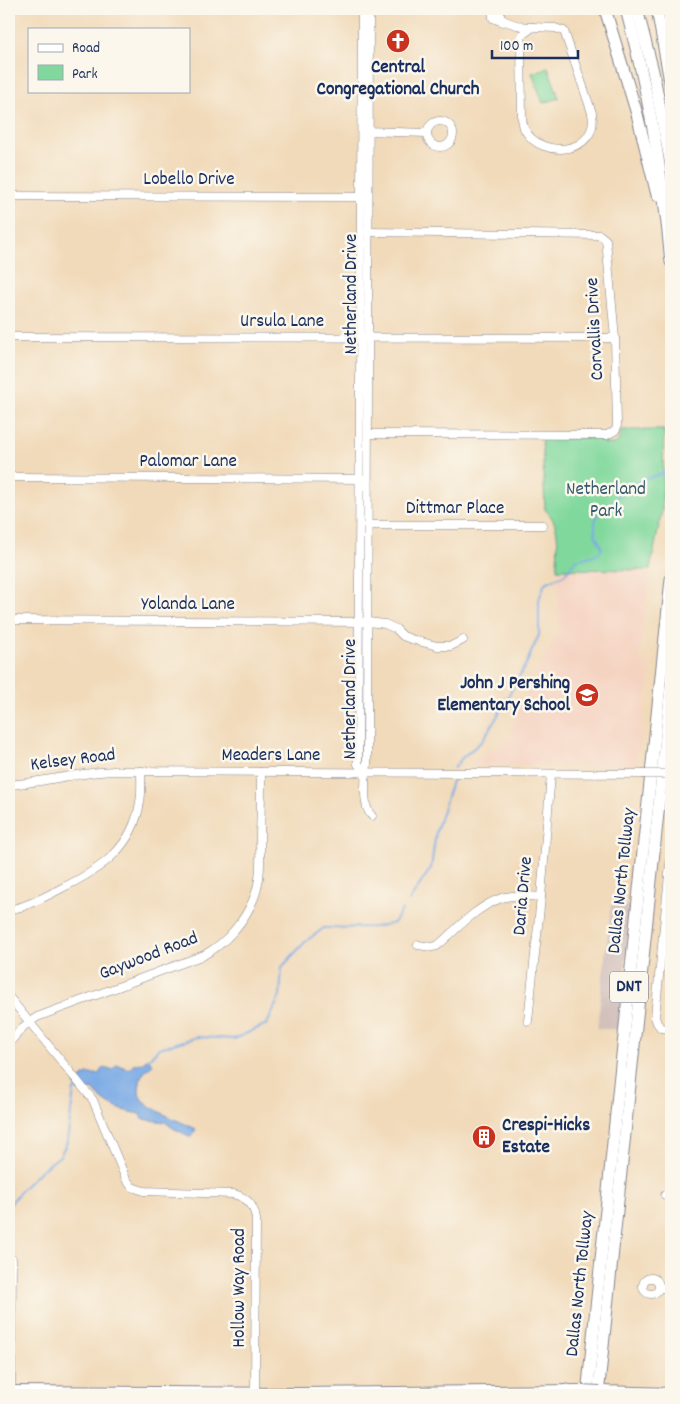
<svg xmlns="http://www.w3.org/2000/svg" width="680" height="1404" font-family="Dekko,sans-serif">
  <style>
    .built { fill: #f5d3c1 }
    .industrial { fill: #d1c0bc }
    .green { fill: #80d89c; stroke: #4e847d }
    .water { fill: #7aaae5; stroke: #4a6ca2 }
    .lines { fill: none; stroke-linecap: round; stroke-linejoin: round }
    .stream { stroke: #7aaae5; stroke-width: 2 }
    .minor-casing { stroke: #86848c; stroke-width: 9 }
    .major-casing { stroke: #86848c; stroke-width: 12 }
    .highway-casing { stroke: #86848c; stroke-width: 13 }
    .minor { stroke: #fff; stroke-width: 8 }
    .major { stroke: #fff; stroke-width: 10 }
    .highway { stroke: #fff; stroke-width: 11 }
    .minor-bridge-casing { stroke: #86848c; stroke-width: 9; stroke-linecap: butt }
    .major-bridge-casing { stroke: #86848c; stroke-width: 12; stroke-linecap: butt }
    .minor-bridge { stroke: #fff; stroke-width: 8 }
    .major-bridge { stroke: #fff; stroke-width: 10 }
    .labels { text-anchor: middle; dominant-baseline: central; stroke-width: 5; stroke-linejoin: round; paint-order: stroke }
    .shield { fill: #fbf7ec; stroke: #5e6b89; stroke-width: 1 }
    .shield-label { font-size: 18px; font-weight: bold; fill: #1b2f5e }
    .poi-label { font-size: 19px; font-weight: bold; fill: #1b2f5e; stroke: #fbf7ec }
    .street-label { font-size: 19px; fill: #1b2f5e; stroke: #fbf7ec }
    .park-label { font-size: 19px; fill: #34596e; stroke: #fbf7ec }
  </style>
  <rect width="100%" height="100%" fill="#fbf7ec"/>
  <filter id="ink" filterUnits="userSpaceOnUse"><feTurbulence type="fractalNoise" baseFrequency=".02" numOctaves="2"/><feDisplacementMap in="SourceGraphic" scale="10" xChannelSelector="R" yChannelSelector="G"/><feConvolveMatrix kernelMatrix="1 2 1 2 8 2 1 2 1" color-interpolation-filters="sRGB"/></filter>
  <filter id="wash" filterUnits="userSpaceOnUse"><feTurbulence type="fractalNoise" baseFrequency=".0096" numOctaves="4" result="noise"/><feDisplacementMap in="SourceGraphic" scale="20" xChannelSelector="R" yChannelSelector="G"/><feGaussianBlur stdDeviation="1.12" result="paint"/><feColorMatrix in="noise" values="0 0 0 0 0 0 0 0 0 0 0 0 0 0 0 0 0 1.4 0 .05"/><feComposite in="paint" operator="in"/></filter>
  <g filter="url(#wash)">
    <rect width="100%" height="100%" fill="#f1daba"/>
    <polygon class="built" points="557,569 650,570 639,662 651,664 636,765 466,766 511,739 512,726 559,627"/>
    <polygon class="industrial" points="611,905 631,906 619,1029 597,1029"/>
    <g class="green">
      <polygon points="548,67 559,98 543,103 532,73"/>
      <path d="M621 430H664L662 511 650 570 557 569C557 549 562 524 545 510L542 438H597L605 444H615L620 438Z"/>
    </g>
    <path class="water" d="M148 1058 153 1065C146 1070 141 1074 140 1083 139 1088 138 1094 141 1098 146 1108 184 1123 196 1129L191 1137 173 1128 165 1122 142 1119 140 1114C120 1110 107 1107 93 1089L80 1092 74 1084 87 1074H99L102 1068 112 1070 117 1065 130 1069 133 1064 143 1063Z"/>
    <g class="lines">
      <g class="stream">
        <polyline points="454,768 462,758 482,741 497,717 526,664 539,635 539,599 545,583 564,575 576,560 598,554 602,548 595,534 595,522 598,514 636,482 670,471"/>
        <polyline points="409,901 431,868 436,832 453,778"/>
        <polyline points="148,1060 159,1048 198,1037 234,1039 267,1024 280,996 282,967 306,941 324,928 375,927 394,923 402,910"/>
        <polyline points="9,1206 20,1191 40,1171 60,1156 67,1142 74,1090 79,1089"/>
      </g>
    </g>
  </g>
  <g filter="url(#ink)">
    <g class="lines">
      <g class="minor-casing">
        <g id="minor">
          <polyline points="362,9 358,764 366,773"/>
          <path d="M369 9 367 764C365 777 362 808 372 816"/>
          <polyline points="492,9 493,18 503,22"/>
          <path d="M500 9V18C510 24 520 27 532 27"/>
          <path d="M533 27 555 28 564 31 592 113C600 153 542 161 525 130 523 127 523 122 522 119L521 41 522 35Z"/>
          <circle cx="440" cy="134" r="13"/>
          <polyline points="365,131 427,133"/>
          <polyline points="9,196 364,197"/>
          <polyline points="9,337 615,338"/>
          <polyline points="368,434 607,435 616,430 617,425 615,338 606,240 600,235 368,232"/>
          <polyline points="9,477 364,479"/>
          <polyline points="367,525 543,525"/>
          <polyline points="9,620 368,622 385,624 396,629 403,636 411,639 437,646 451,646 463,640"/>
          <path d="M9 785C44 782 79 772 115 771L642 774"/>
          <polyline points="671,855 655,1017 657,1023 661,1028 671,1029"/>
          <path d="M9 910C28 906 45 897 62 888 101 869 133 848 140 802 142 792 141 781 141 771"/>
          <path d="M418 945 432 947 437 946C456 930 475 908 499 899 512 894 528 896 541 897"/>
          <path d="M9 997 93 1100 126 1179 132 1187 144 1191 233 1194C247 1197 254 1205 256 1219L255 1395"/>
          <polyline points="528,1021 541,897 551,774"/>
          <path d="M9 1043 23 1027 37 1017 204 955C226 943 245 921 254 898 262 878 260 855 260 834 261 813 261 793 261 772"/>
          <polyline points="665,1195 671,1198"/>
          <circle cx="651" cy="1286" r="8"/>
          <polyline points="660,1288 671,1289"/>
          <polyline points="11,1395 12,1259"/>
        </g>
      </g>
      <g class="major-casing">
        <g id="major">
          <polyline points="9,1391 300,1393 580,1390"/>
          <polyline points="600,1391 671,1393"/>
        </g>
      </g>
      <g class="highway-casing">
        <g id="highway">
          <polyline points="605,9 637,114 657,195"/>
          <path d="M626 9C649 94 663 174 671 262"/>
          <polyline points="637,9 653,71 671,165"/>
          <polyline points="657,9 671,87"/>
          <polyline points="617,1392 617,1395"/>
          <polyline points="566,1395 567,1390"/>
          <polyline points="587,1395 671,579"/>
          <polyline points="598,1395 671,687"/>
        </g>
      </g>
      <use href="#minor" class="minor"/>
      <use href="#major" class="major"/>
      <use href="#highway" class="highway"/>
      <g class="minor-bridge-casing">
        <polyline id="minor-bridge" points="642,774 670,774"/>
      </g>
      <g class="major-bridge-casing">
        <polyline id="major-bridge" points="580,1390 600,1391"/>
      </g>
      <use href="#minor-bridge" class="minor-bridge"/>
      <use href="#major-bridge" class="major-bridge"/>
    </g>
  </g>
  <defs>
    <g id="church-disc" transform="scale(1.25)"><circle r="9.5" fill="#c8321e" stroke="#fbf7ec"/><path d="M-1.2-6h2.4v3.5h3.3v2.4h-3.3V6h-2.4V-.1h-3.3v-2.4h3.3Z" fill="#fff"/></g>
    <g id="school-disc" transform="scale(1.25)"><circle r="9.5" fill="#c8321e" stroke="#fbf7ec"/><path d="M0-5L7-2L0 1L-7-2ZM-4 1L0 2.5L4 1V4Q0 6-4 4Z" fill="#fff"/></g>
    <g id="building-disc" transform="scale(1.25)"><circle r="9.5" fill="#c8321e" stroke="#fbf7ec"/><path d="M-4-6H4V6H1V3H-1V6H-4ZM-2.5-4.3h1.7v1.8h-1.7ZM.8-4.3h1.7v1.8H.8ZM-2.5-1h1.7V.8h-1.7ZM.8-1h1.7V.8H.8Z" fill="#fff"/></g>
  </defs>
  <g fill-rule="evenodd">
    <use href="#church-disc" x="398" y="41"/>
    <use href="#school-disc" x="587" y="695"/>
    <use href="#building-disc" x="484" y="1137"/>
  </g>
  <g class="labels">
    <rect class="shield" x="610" y="971.5" width="38" height="31" rx="4"/>
    <g class="shield-label">
      <text x="629" y="987">DNT</text>
    </g>
    <g class="poi-label">
      <text x="398" y="68">Central<tspan x="398" dy="22">Congregational Church</tspan></text>
      <text x="570" y="684" text-anchor="end">John J Pershing<tspan x="570" dy="22">Elementary School</tspan></text>
      <text x="502" y="1126" text-anchor="start">Crespi-Hicks<tspan x="502" dy="22">Estate</tspan></text>
    </g>
    <g class="street-label">
      <text x="189" y="180">Lobello Drive</text>
      <text transform="translate(352 294) rotate(-90)">Netherland Drive</text>
      <text x="282" y="322">Ursula Lane</text>
      <text transform="translate(596 329) rotate(-93)">Corvallis Drive</text>
      <text x="188" y="462">Palomar Lane</text>
      <text x="455" y="509">Dittmar Place</text>
      <text x="188" y="605">Yolanda Lane</text>
      <text transform="translate(351 699) rotate(-90)">Netherland Drive</text>
      <text x="271" y="756">Meaders Lane</text>
      <text transform="translate(73 761) rotate(-7)">Kelsey Road</text>
      <text transform="translate(623 881) rotate(-84)">Dallas North Tollway</text>
      <text transform="translate(524 896) rotate(-85)">Daria Drive</text>
      <text transform="translate(149 957) rotate(-21)">Gaywood Road</text>
      <text transform="translate(581 1284) rotate(-84)">Dallas North Tollway</text>
      <text transform="translate(240 1288) rotate(-90)">Hollow Way Road</text>
    </g>
    <g class="park-label">
      <text x="606" y="490">Netherland<tspan x="606" dy="22">Park</tspan></text>
    </g>
  </g>
  <rect width="680" height="1404" fill="none" stroke="#fbf7ec" stroke-width="30"/>
  <rect x="28" y="28" width="162" height="65" fill="#fbf7ec" stroke="#a1a7b3"/>
  <rect x="38" y="44" width="25" height="8" fill="#ffffff" stroke="#a1a7b3"/>
  <text x="72" y="52" font-size="15" fill="#1b2f5e">Road</text>
  <rect x="38" y="65" width="25" height="15" fill="#80d89c" stroke="#a1a7b3"/>
  <text x="72" y="78" font-size="15" fill="#1b2f5e">Park</text>
  <path d="M492 50v8h86v-8" fill="none" stroke="#1b2f5e" stroke-width="2.5"/>
  <text x="500" y="50" font-size="15" fill="#1b2f5e" stroke="#fbf7ec" stroke-width="4" paint-order="stroke">100 m</text>
</svg>
